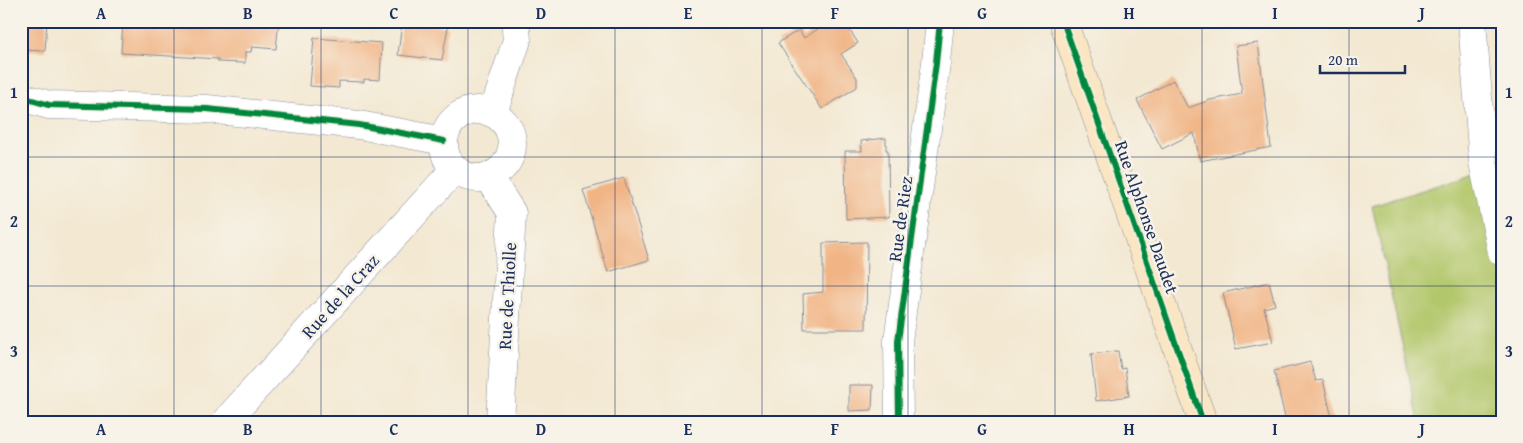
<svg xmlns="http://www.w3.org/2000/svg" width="1523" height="443" font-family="'Gentium Book Plus',serif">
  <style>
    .green { fill: #b2c76c; stroke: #667b65 }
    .building { fill: #f1b484 }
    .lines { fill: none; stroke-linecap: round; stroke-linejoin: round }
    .street-casing { stroke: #878c98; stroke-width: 29 }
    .secondary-casing { stroke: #878c98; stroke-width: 29 }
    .street { stroke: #fff; stroke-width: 28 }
    .secondary { stroke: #fbe6c4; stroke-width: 28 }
    .cycleway-casing { stroke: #f7f3e8; stroke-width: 9 }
    .cycleway { stroke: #00873e; stroke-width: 6 }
    .grid { fill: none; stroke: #1b2f5e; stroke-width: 1; stroke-opacity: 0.55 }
    .labels { text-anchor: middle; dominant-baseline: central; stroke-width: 5; stroke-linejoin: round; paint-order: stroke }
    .street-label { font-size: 18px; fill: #1b2f5e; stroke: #f7f3e8 }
    .neatline { fill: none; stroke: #1b2f5e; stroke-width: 2 }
    .grid-label { font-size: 16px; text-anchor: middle; font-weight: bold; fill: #1b2f5e }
  </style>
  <rect width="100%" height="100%" fill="#f7f3e8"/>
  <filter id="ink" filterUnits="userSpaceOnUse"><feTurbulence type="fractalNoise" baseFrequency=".02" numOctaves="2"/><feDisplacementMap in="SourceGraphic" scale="10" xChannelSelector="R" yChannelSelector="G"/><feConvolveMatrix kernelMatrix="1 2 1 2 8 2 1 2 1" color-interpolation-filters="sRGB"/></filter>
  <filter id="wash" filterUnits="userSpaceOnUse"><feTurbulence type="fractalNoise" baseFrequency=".0096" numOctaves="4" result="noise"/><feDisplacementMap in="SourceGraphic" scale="20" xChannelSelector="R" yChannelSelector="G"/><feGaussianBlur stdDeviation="1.12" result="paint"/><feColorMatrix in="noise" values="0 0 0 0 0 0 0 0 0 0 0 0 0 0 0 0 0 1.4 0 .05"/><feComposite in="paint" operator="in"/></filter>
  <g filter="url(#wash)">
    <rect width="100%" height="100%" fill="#f3e8d2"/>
    <polygon class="green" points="1502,165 1502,422 1419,422 1372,206"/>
    <g id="blocks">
      <g class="building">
        <polygon points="21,21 47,21 45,51 21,50"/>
        <polygon points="123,21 279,21 276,49 252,47 251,52 245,52 245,63 218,62 218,59 121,53"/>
        <polygon points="402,21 448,27 442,60 398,55"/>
        <polygon points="830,21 844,21 858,43 841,54 857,78 857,87 822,109 778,43 799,30 804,38"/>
        <polygon points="314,38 382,43 380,80 364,79 364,82 339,81 339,88 310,86"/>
        <polygon points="1258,43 1271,147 1200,161 1194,133 1162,149 1137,100 1173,80 1188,108 1210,100 1242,94 1236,46"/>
        <polygon points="886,138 886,150 888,150 889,217 846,219 845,151 862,151 861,141"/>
        <polygon points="624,178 649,260 608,272 583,190"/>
        <polygon points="867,242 866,329 804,329 803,294 823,292 823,243"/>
        <polygon points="1269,282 1275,305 1264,308 1273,342 1236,349 1223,293"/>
        <polygon points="1118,351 1121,369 1125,368 1129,396 1096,401 1091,354"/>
        <polygon points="1310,362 1316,381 1323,380 1333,422 1286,422 1274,371"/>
        <polygon points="849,385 873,385 872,410 849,411"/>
      </g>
    </g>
  </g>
  <g filter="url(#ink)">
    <use href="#blocks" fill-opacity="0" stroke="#878c98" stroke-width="1"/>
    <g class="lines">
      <g class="street-casing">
        <g id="street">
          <polyline points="1472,21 1483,162 1502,252"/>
          <polyline points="21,97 49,105 207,109 359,125 444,141"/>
          <circle cx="478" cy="144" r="34"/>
          <polyline points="493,113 517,40 515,21"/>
          <polyline points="488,176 512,213 500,422"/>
          <polyline points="225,422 455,169"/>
          <polyline points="899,422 898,341 936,63 940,21"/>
        </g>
      </g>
      <g class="secondary-casing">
        <polyline id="secondary" points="1063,21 1203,422"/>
      </g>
      <use href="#street" class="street"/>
      <use href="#secondary" class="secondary"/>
      <g class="cycleway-casing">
        <g id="cycleway">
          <polyline points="1063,21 1203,422"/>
          <polyline points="21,97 49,105 207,109 359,125 444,141"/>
          <polyline points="899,422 898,341 936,63 940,21"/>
        </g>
      </g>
      <use href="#cycleway" class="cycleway"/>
    </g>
  </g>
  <path class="grid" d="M174 21V422M321 21V422M468 21V422M615 21V422M762 21V422M908 21V422M1055 21V422M1202 21V422M1349 21V422M21 157H1502M21 286H1502"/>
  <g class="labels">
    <g class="street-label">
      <text transform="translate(1147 217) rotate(71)">Rue Alphonse Daudet</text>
      <text transform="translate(900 219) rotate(-82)">Rue de Riez</text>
      <text transform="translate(340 296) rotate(-48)">Rue de la Craz</text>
      <text transform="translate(507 296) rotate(-87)">Rue de Thiolle</text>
    </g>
  </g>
  <rect width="1523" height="443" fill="none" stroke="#f7f3e8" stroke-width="55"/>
  <path d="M1320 65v8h85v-8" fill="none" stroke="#1b2f5e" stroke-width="2.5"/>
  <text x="1328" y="65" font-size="15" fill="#1b2f5e" stroke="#f7f3e8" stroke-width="4" paint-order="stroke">20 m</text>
  <rect x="28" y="28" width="1468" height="388" class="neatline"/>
  <g class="grid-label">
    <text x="101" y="19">A</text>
    <text x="248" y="19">B</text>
    <text x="394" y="19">C</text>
    <text x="541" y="19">D</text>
    <text x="688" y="19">E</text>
    <text x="835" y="19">F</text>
    <text x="982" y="19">G</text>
    <text x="1129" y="19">H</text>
    <text x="1275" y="19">I</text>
    <text x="1422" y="19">J</text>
    <text x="14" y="98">1</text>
    <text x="1509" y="98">1</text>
    <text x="14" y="227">2</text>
    <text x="1509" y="227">2</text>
    <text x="14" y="357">3</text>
    <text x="1509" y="357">3</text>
    <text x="101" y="435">A</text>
    <text x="248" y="435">B</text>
    <text x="394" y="435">C</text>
    <text x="541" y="435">D</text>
    <text x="688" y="435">E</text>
    <text x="835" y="435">F</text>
    <text x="982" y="435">G</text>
    <text x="1129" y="435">H</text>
    <text x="1275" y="435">I</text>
    <text x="1422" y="435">J</text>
  </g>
</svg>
